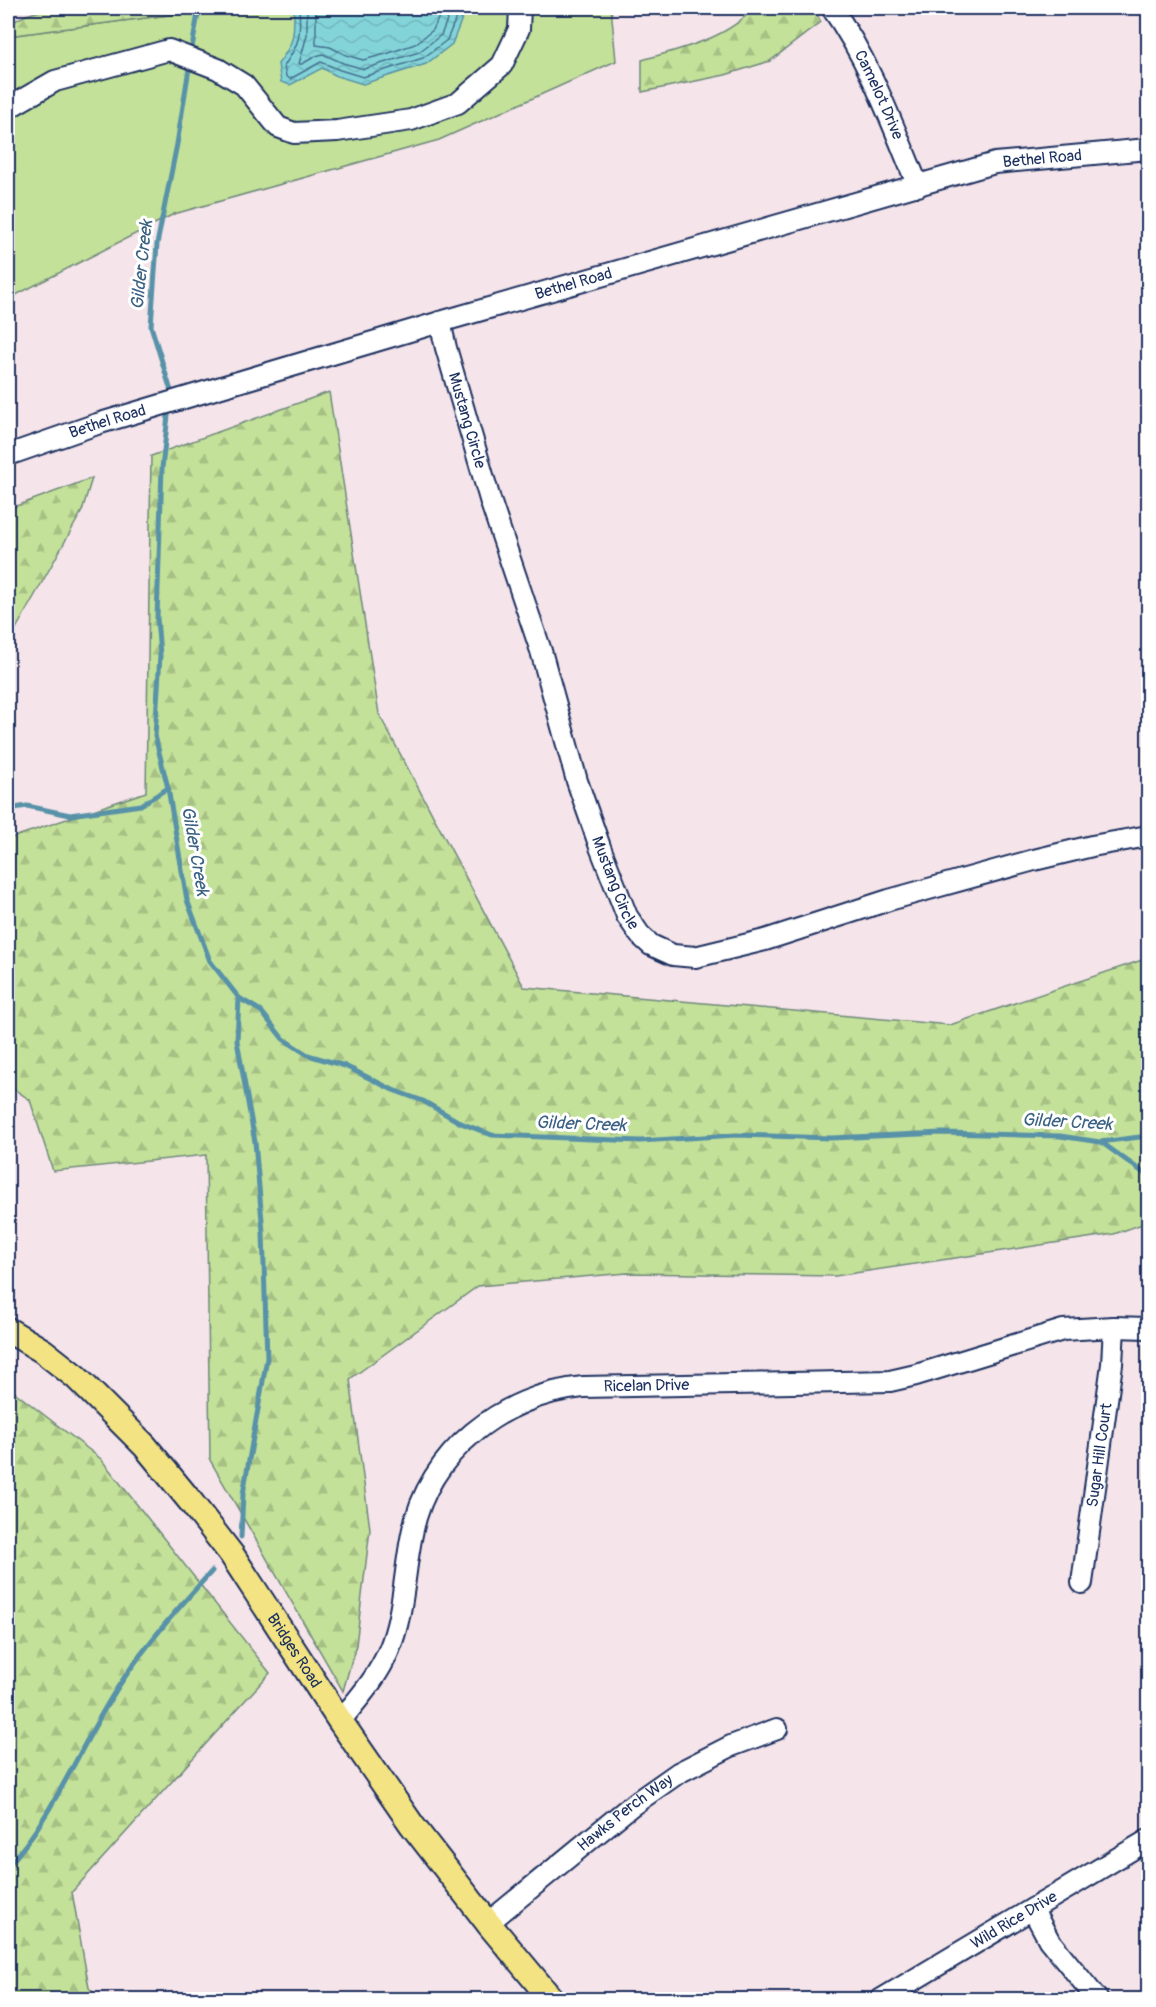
<svg xmlns="http://www.w3.org/2000/svg" width="1156" height="2007" font-family="Pangolin,sans-serif">
  <style>
    .green { fill: #c3e198; stroke: #6f887b; stroke-width: 1.5 }
    .forest { fill: url(#forest-firs); stroke: #6f887b; stroke-width: 1.5 }
    .water { fill: url(#water-waves); stroke: #5992a8; stroke-width: 1.5 }
    .lines { fill: none; stroke-linecap: round; stroke-linejoin: round }
    .shore { stroke: #45718f; stroke-width: 1.5 }
    .stream { stroke: #5992a8; stroke-width: 5 }
    .minor-casing { stroke: #1b2f5e; stroke-width: 24 }
    .major-casing { stroke: #1b2f5e; stroke-width: 28 }
    .minor { stroke: #fff; stroke-width: 20 }
    .major { stroke: #f4e382; stroke-width: 24 }
    .labels { text-anchor: middle; dominant-baseline: central; stroke-width: 6; stroke-linejoin: round; paint-order: stroke }
    .street-label { font-size: 16px; fill: #1b2f5e; stroke: #fff }
    .water-label { font-size: 18px; font-style: italic; fill: #3a6183; stroke: #fff }
  </style>
  <defs>
    <pattern id="forest-firs" width="22" height="20" patternUnits="userSpaceOnUse" patternTransform="scale(1.5)"><rect width="22" height="20" fill="#c3e198"/><path d="M5 1l3.5 6h-7zM16 11l3.5 6h-7z" fill="#a7c185"/></pattern>
    <pattern id="water-waves" width="16" height="10" patternUnits="userSpaceOnUse" patternTransform="scale(1.5)"><rect width="16" height="10" fill="#83d4d9"/><path d="M0 5q4-4 8 0t8 0" fill="none" stroke="#71b6bd"/></pattern>
  </defs>
  <rect width="100%" height="100%" fill="#f5e4e9"/>
  <filter id="ink" filterUnits="userSpaceOnUse"><feTurbulence type="fractalNoise" baseFrequency=".0167" numOctaves="2"/><feDisplacementMap in="SourceGraphic" scale="12" xChannelSelector="R" yChannelSelector="G"/><feConvolveMatrix kernelMatrix="1 2 1 2 8 2 1 2 1" color-interpolation-filters="sRGB"/></filter>
  <g filter="url(#ink)">
    <polygon class="green" points="222,8 611,8 616,61 439,140 174,214 8,299 8,36"/>
    <g class="forest">
      <path d="M51 8H222L8 36C7 16 35 13 51 8Z"/>
      <path d="M753 8H813L821 22 770 61 725 75 642 92V60C679 49 728 39 753 8Z"/>
      <polygon points="329,392 379,714 524,987 950,1025 1148,958 1148,1222 1114,1234 835,1276 627,1273 478,1286 350,1379 370,1529 356,1645 343,1691 210,1460 206,1155 53,1171 30,1100 8,1085 8,839 146,792 151,456"/>
      <polygon points="92,478 82,511 8,643 8,509"/>
      <polygon points="8,1387 101,1459 270,1673 72,1892 89,1988 100,1999 8,1999"/>
    </g>
    <path class="water" d="M294 8H466L452 44 426 64 363 84 337 76 322 68 290 85 281 82 278 64C295 42 294 35 294 8Z"/>
    <g class="lines">
      <g class="shore">
        <path d="M299 8C301 35 300 43 284 66L286 76 290 79 321 62 340 70 363 77 423 58 447 40 460 8"/>
        <polyline points="307,8 307,35 299,64 302,64 316,56 323,54 343,63 364,69 419,52 441,35 452,8"/>
        <polyline points="316,8 316,45 330,47 346,55 363,60 386,54 415,44 433,30 443,8"/>
      </g>
      <g class="stream">
        <polyline points="191,53 199,8"/>
        <polyline points="171,398 171,391 151,326 157,244 177,144 190,62"/>
        <polyline points="169,407 162,468 157,618 160,655 155,736 168,788 187,900 210,961 239,998 261,1011 283,1039 308,1055 345,1066 393,1090 423,1101 461,1123 492,1135 640,1141 736,1135 831,1138 942,1133 1060,1136 1100,1142 1148,1136"/>
        <polyline points="8,809 27,806 70,815 141,805 168,788"/>
        <polyline points="239,998 237,1041 255,1142 263,1232 267,1358 243,1494 241,1537"/>
        <polyline points="1101,1142 1148,1176"/>
        <path d="M8 1866C54 1816 82 1741 120 1684 147 1643 179 1607 212 1571"/>
      </g>
      <g class="minor-casing">
        <g id="minor">
          <path id="s1" d="M832 8C870 62 893 126 918 186"/>
          <polyline points="8,108 55,81 169,50 218,69 244,85 278,127 294,133 337,131 411,120 458,103 502,65 519,29 520,8"/>
          <path id="s2" d="M440 322 446 348 491 503 541 651 577 781 600 847 627 916 640 935 651 945 673 955 695 957 765 940 889 900 1034 860 1092 846 1148 836"/>
          <path id="s3" d="M8 455 97 424 440 322 995 163 1148 149"/>
          <path id="s4" d="M1082 1583 1112 1364 1114 1327"/>
          <path id="s5" d="M340 1721C358 1699 378 1677 389 1650 404 1614 404 1572 412 1534 428 1452 502 1395 583 1387L890 1381 916 1375 1063 1330 1114 1327 1148 1328"/>
          <polyline points="1033,1910 1049,1940 1098,2000"/>
          <path id="s6" d="M488 1923 631 1806 678 1773 731 1746 777 1729"/>
          <path id="s7" d="M880 2000 1148 1840"/>
        </g>
      </g>
      <g class="major-casing">
        <g id="major">
          <path id="s8" d="M8 1330 43 1351 76 1377 145 1446 191 1502 232 1555 340 1721 412 1825 488 1923 552 2000"/>
        </g>
      </g>
      <use href="#minor" class="minor"/>
      <use href="#major" class="major"/>
    </g>
  </g>
  <g class="labels">
    <g class="street-label">
      <text stroke="none"><textPath href="#s1" startOffset="99">Camelot Drive</textPath></text>
      <text stroke="none"><textPath href="#s3" startOffset="1077">Bethel Road</textPath></text>
      <text stroke="none"><textPath href="#s3" startOffset="591">Bethel Road</textPath></text>
      <text stroke="none"><textPath href="#s3" startOffset="105">Bethel Road</textPath></text>
      <text stroke="none"><textPath href="#s2" startOffset="102">Mustang Circle</textPath></text>
      <text stroke="none"><textPath href="#s2" startOffset="588">Mustang Circle</textPath></text>
      <text stroke="none"><textPath href="#s5" startOffset="510">Ricelan Drive</textPath></text>
      <text stroke="none"><textPath href="#s4" startOffset="129">Sugar Hill Court</textPath></text>
      <text stroke="none"><textPath href="#s8" startOffset="434">Bridges Road</textPath></text>
      <text stroke="none"><textPath href="#s6" startOffset="176">Hawks Perch Way</textPath></text>
      <text stroke="none"><textPath href="#s7" startOffset="156">Wild Rice Drive</textPath></text>
    </g>
    <g class="water-label">
      <text transform="translate(142 265) rotate(-84)">Gilder Creek</text>
      <text transform="translate(195 851) rotate(80)">Gilder Creek</text>
      <text transform="translate(1067 1122) rotate(3)">Gilder Creek</text>
      <text transform="translate(581 1124) rotate(2)">Gilder Creek</text>
    </g>
  </g>
  <rect width="1156" height="2007" fill="none" stroke="#fff" stroke-width="30"/>
  <rect x="15" y="15" width="1126" height="1977" fill="none" stroke="#1b2f5e" stroke-width="2" filter="url(#ink)"/>
</svg>
